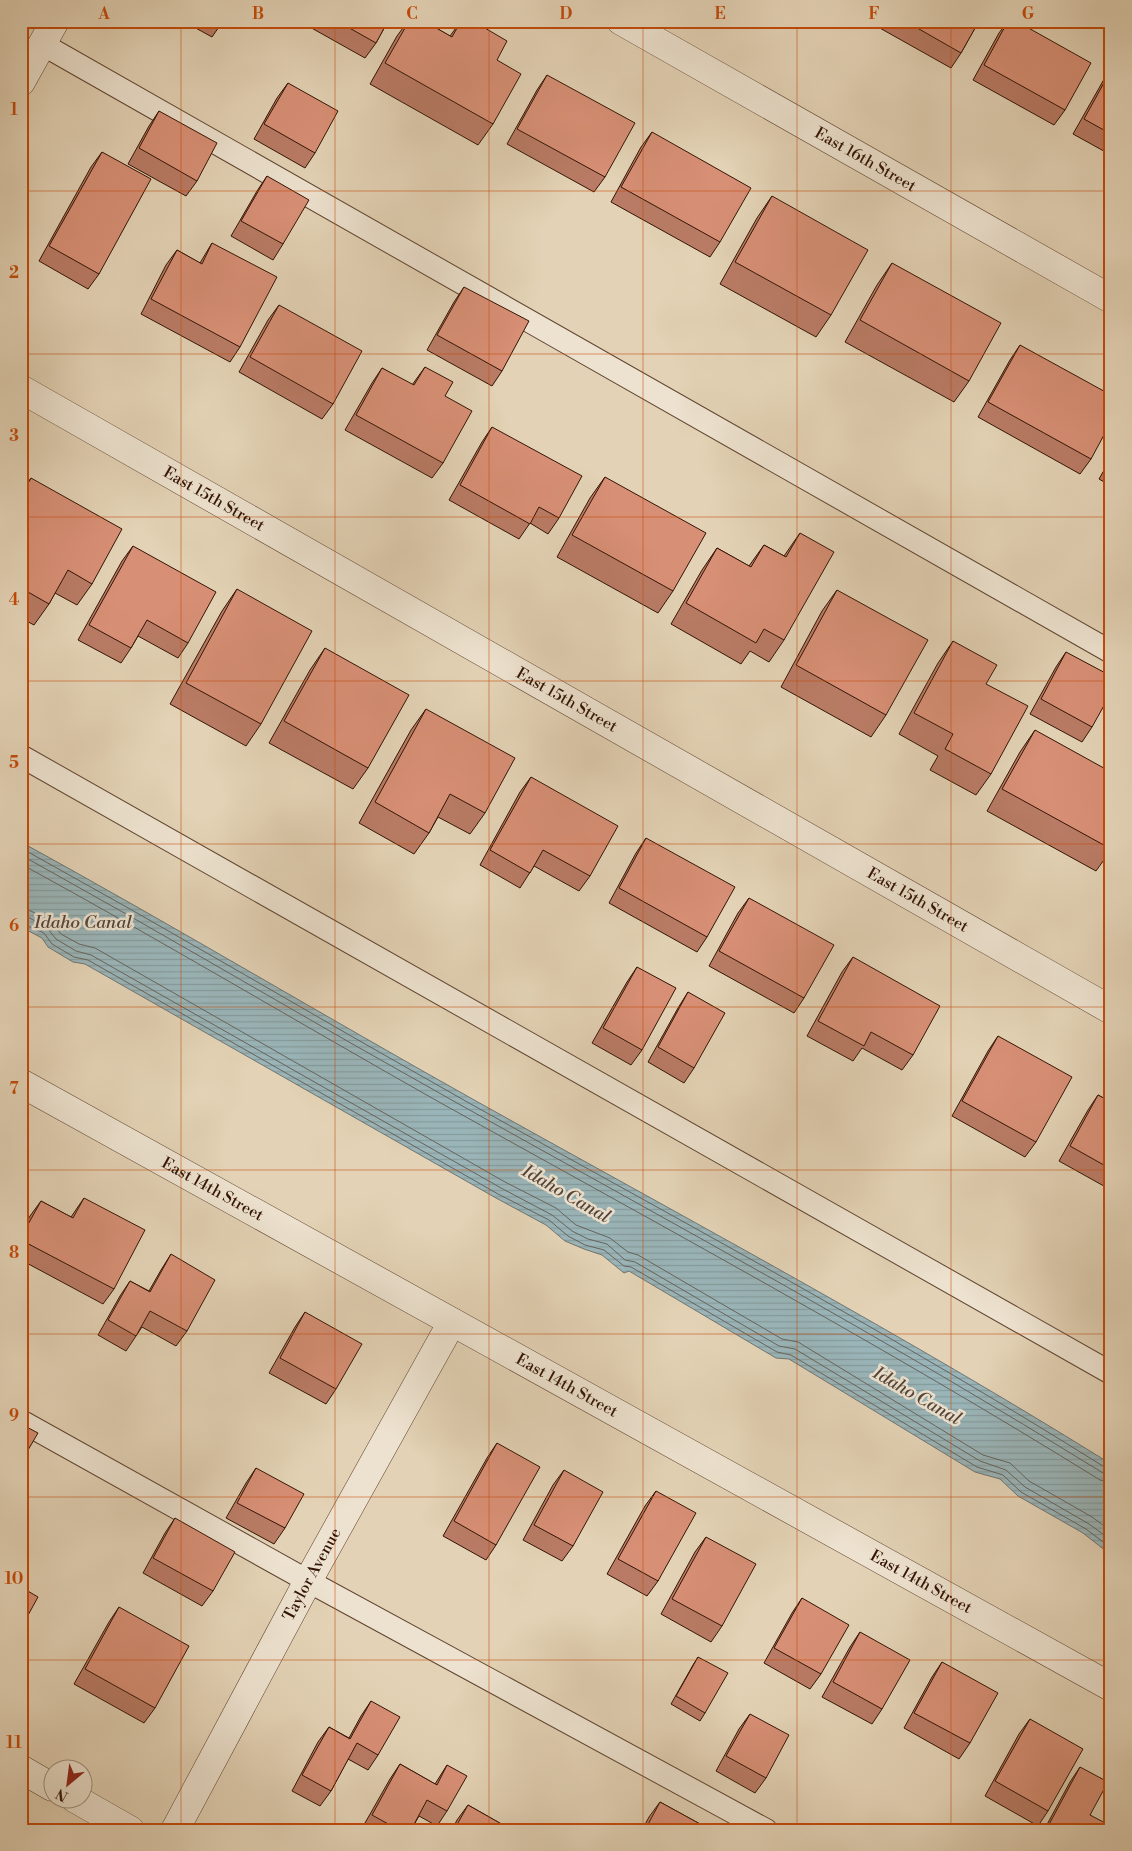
<svg xmlns="http://www.w3.org/2000/svg" width="1132" height="1851" font-family="'Libre Bodoni',serif">
  <style>
    .water { fill: url(#water-rules); stroke: #717571 }
    .lines { fill: none; stroke-linecap: round; stroke-linejoin: round }
    .shore { stroke: #66645e; stroke-width: 1 }
    .service-casing { stroke: #5f4430; stroke-width: 24 }
    .minor-casing { stroke: #5f4430; stroke-width: 29 }
    .service { stroke: #ede2cf; stroke-width: 22 }
    .minor { stroke: #ede2cf; stroke-width: 28 }
    .wall { fill: #b97b65; stroke: #331404 }
    .building { fill: #d78f75; stroke: #331404 }
    .grid { fill: none; stroke: #c44b0a; stroke-width: 1; stroke-opacity: 0.55 }
    .labels { text-anchor: middle; dominant-baseline: central; stroke-width: 5; stroke-linejoin: round; paint-order: stroke }
    .street-label { font-size: 16px; fill: #331404; stroke: #ede2cf }
    .water-label { font-size: 18px; font-style: italic; fill: #52443a; stroke: #ede2cf }
    .neatline { fill: none; stroke: #c44b0a; stroke-width: 2 }
    .grid-label { font-size: 16px; text-anchor: middle; font-weight: bold; fill: #c44b0a }
  </style>
  <defs>
    <pattern id="water-rules" width="6" height="5" patternUnits="userSpaceOnUse" patternTransform="scale(1.25)"><rect width="6" height="5" fill="#9ab5b9"/><path d="M0 2.5h6" fill="none" stroke="#859b9d"/></pattern>
  </defs>
  <rect width="100%" height="100%" fill="#e3d2b5"/>
  <filter id="stains"><feTurbulence type="fractalNoise" baseFrequency=".004" numOctaves="4"/><feColorMatrix values="0 0 0 0 .2 0 0 0 0 .09 0 0 0 0 .02 0 0 0 .5 -.17"/></filter>
  <radialGradient id="worn" r=".72"><stop offset=".6" stop-color="#630" stop-opacity="0"/><stop offset="1" stop-color="#630" stop-opacity=".3"/></radialGradient>
  <path class="water" d="M21 842C174 926 324 1016 476 1101 689 1220 904 1335 1111 1464V1555L1083 1533 1018 1496 1000 1479 975 1472 789 1359 776 1358 629 1271 624 1273 602 1255 584 1249 565 1241 546 1225 496 1198 85 964 73 962 48 947 42 938 21 927Z"/>
  <g class="lines">
    <g class="shore">
      <path d="M21 848C172 931 319 1019 469 1103 683 1222 899 1338 1106 1468H1111"/>
      <path d="M21 855C168 936 311 1022 457 1103 674 1224 892 1342 1103 1473L1111 1475"/>
      <path d="M21 864C162 941 299 1023 439 1102 660 1225 884 1346 1100 1480L1111 1482"/>
      <polyline points="21,909 31,911 51,922 61,934 79,944 95,948 505,1182 556,1208 576,1225 610,1238 628,1252 638,1255 782,1339 798,1342 983,1455 1010,1463 1029,1481 1092,1517 1111,1531"/>
      <polyline points="21,916 28,917 47,928 56,939 76,951 91,955 501,1188 552,1215 572,1231 588,1239 607,1244 625,1260 635,1262 779,1346 795,1349 980,1461 1006,1470 1025,1487 1089,1524 1111,1540"/>
      <polyline points="21,923 44,933 52,944 74,957 88,960 498,1194 549,1220 568,1236 585,1245 604,1250 624,1266 631,1267 777,1352 791,1355 977,1467 1003,1475 1021,1492 1086,1529 1111,1548"/>
    </g>
    <g class="service-casing">
      <g id="service">
        <polyline points="42,44 1111,652"/>
        <polyline points="21,756 1111,1373"/>
        <polyline points="21,1421 308,1581 766,1830"/>
      </g>
    </g>
    <g class="minor-casing">
      <g id="minor">
        <path id="s1" d="M621 21 1111 299"/>
        <polyline points="21,82 55,21"/>
        <path id="s2" d="M21 389 1111 1010"/>
        <path id="s3" d="M21 1083 1111 1687"/>
        <polyline points="21,1769 52,1787"/>
        <polyline points="74,1798 130,1830"/>
        <path id="s4" d="M175 1830 308 1581 452 1322"/>
      </g>
    </g>
    <use href="#service" class="service"/>
    <use href="#minor" class="minor"/>
  </g>
  <g class="wall">
    <polygon points="183,21 223,21 212,37"/>
    <polygon points="299,21 388,21 376,43 365,58"/>
    <polygon points="408,21 424,21 450,36 461,21 473,21 497,60 493,124 478,145 370,84 397,36"/>
    <polygon points="881,21 979,21 961,53 951,68 878,27"/>
    <polygon points="1008,21 1016,21 1065,110 1054,125 973,80 999,33"/>
    <polygon points="1111,69 1111,155 1073,134 1103,81"/>
    <polygon points="547,75 605,177 594,192 507,144 537,90"/>
    <polygon points="288,83 315,153 305,168 254,139 277,98"/>
    <polygon points="159,111 197,181 186,196 128,164 149,126"/>
    <polygon points="652,132 720,242 710,257 611,202 641,147"/>
    <polygon points="102,152 99,274 88,289 39,261 91,167"/>
    <polygon points="267,176 283,244 273,260 231,236 257,191"/>
    <polygon points="772,196 831,315 816,337 720,284 757,218"/>
    <polygon points="212,243 240,347 230,362 141,314 166,265 177,250 200,263"/>
    <polygon points="892,263 969,381 954,402 845,342 877,285"/>
    <polygon points="464,287 502,371 492,386 427,350 454,302"/>
    <polygon points="279,305 333,404 322,419 239,372 268,320"/>
    <polygon points="1020,345 1091,459 1080,474 978,417 1010,360"/>
    <polygon points="425,367 445,396 443,463 432,478 345,430 372,383 382,368 412,385"/>
    <polygon points="492,427 559,518 548,534 530,523 519,539 449,500 482,442"/>
    <polygon points="1111,458 1111,486 1099,479"/>
    <polygon points="605,477 673,591 658,613 557,557 590,498"/>
    <polygon points="31,478 92,584 77,605 55,593 49,604 34,625 21,618 21,492"/>
    <polygon points="800,533 784,640 769,662 750,651 741,664 671,624 702,570 717,548 749,566 764,545 784,556"/>
    <polygon points="133,546 188,643 178,658 138,636 131,648 121,663 78,640 122,561"/>
    <polygon points="237,589 261,724 246,746 170,704 222,611"/>
    <polygon points="837,590 886,715 871,737 781,687 822,611"/>
    <polygon points="953,641 991,774 976,795 930,770 938,756 899,734 938,663"/>
    <polygon points="325,648 368,768 353,789 269,743 310,670"/>
    <polygon points="1066,652 1092,727 1082,742 1030,714 1056,667"/>
    <polygon points="426,709 485,813 470,834 438,817 429,833 414,854 359,823 411,730"/>
    <polygon points="1035,730 1111,850 1096,871 987,811 1020,752"/>
    <polygon points="531,777 590,876 579,891 534,866 520,888 480,865 520,792"/>
    <polygon points="646,838 707,937 697,952 609,903 636,853"/>
    <polygon points="749,898 804,998 794,1013 709,966 738,913"/>
    <polygon points="853,957 913,1055 902,1070 862,1048 853,1061 807,1036 842,972"/>
    <polygon points="637,967 642,1050 631,1065 592,1043 627,982"/>
    <polygon points="688,992 694,1068 684,1083 648,1062 678,1008"/>
    <polygon points="998,1036 1036,1142 1025,1157 952,1116 988,1051"/>
    <polygon points="1098,1095 1111,1102 1111,1190 1059,1161 1088,1110"/>
    <polygon points="84,1198 114,1289 103,1304 21,1260 21,1233 30,1216 41,1201 71,1217"/>
    <polygon points="171,1254 187,1331 176,1346 142,1327 126,1351 98,1335 120,1296 130,1281 149,1291 161,1270"/>
    <polygon points="305,1312 336,1389 326,1404 269,1373 295,1327"/>
    <polygon points="497,1443 496,1545 486,1560 443,1536 487,1458"/>
    <polygon points="256,1468 285,1528 274,1544 226,1518 246,1483"/>
    <polygon points="564,1470 573,1546 562,1561 523,1540 553,1485"/>
    <polygon points="656,1491 658,1581 647,1596 607,1574 645,1506"/>
    <polygon points="175,1518 213,1591 202,1606 143,1573 165,1533"/>
    <polygon points="706,1537 722,1626 711,1642 661,1614 695,1552"/>
    <polygon points="802,1598 821,1674 810,1689 764,1663 792,1613"/>
    <polygon points="119,1607 155,1708 144,1723 74,1684 109,1622"/>
    <polygon points="860,1632 882,1709 872,1724 822,1697 850,1647"/>
    <polygon points="698,1657 705,1713 700,1721 671,1704 693,1665"/>
    <polygon points="942,1662 970,1743 959,1759 904,1728 932,1677"/>
    <polygon points="371,1701 378,1755 368,1770 348,1759 331,1791 320,1806 292,1791 318,1742 329,1727 349,1738 361,1716"/>
    <polygon points="750,1714 766,1778 755,1793 716,1771 739,1729"/>
    <polygon points="1030,1719 1048,1811 1038,1826 985,1796 1019,1734"/>
    <polygon points="400,1764 435,1784 447,1765 447,1811 437,1826 419,1816 411,1830 361,1830 390,1779"/>
    <polygon points="1080,1767 1090,1815 1111,1830 1044,1830 1070,1782"/>
    <polygon points="660,1802 711,1830 642,1830 649,1817"/>
    <polygon points="468,1805 512,1830 452,1830 457,1820"/>
  </g>
  <g class="building">
    <polygon points="337,21 388,21 376,43"/>
    <polygon points="409,21 424,21 452,37 461,21 473,21 507,41 497,60 521,74 493,124 385,63"/>
    <polygon points="905,21 979,21 961,53"/>
    <polygon points="1008,21 1016,21 1091,63 1065,110 984,65"/>
    <polygon points="1111,70 1111,134 1084,119"/>
    <polygon points="547,75 635,123 605,177 517,129"/>
    <polygon points="288,83 338,111 315,153 264,124"/>
    <polygon points="159,111 217,143 197,181 139,148"/>
    <polygon points="652,132 751,188 720,242 621,187"/>
    <polygon points="102,152 151,179 99,274 49,246"/>
    <polygon points="267,176 309,200 283,244 241,221"/>
    <polygon points="772,196 868,250 831,315 735,262"/>
    <polygon points="212,243 277,277 240,347 151,299 177,250 202,264"/>
    <polygon points="892,263 1001,323 969,381 860,320"/>
    <polygon points="464,287 529,321 502,371 437,335"/>
    <polygon points="279,305 362,351 333,404 250,357"/>
    <polygon points="1020,345 1111,395 1111,422 1091,459 988,402"/>
    <polygon points="425,367 453,382 445,396 472,411 443,463 356,415 382,368 414,385"/>
    <polygon points="492,427 582,476 559,518 539,507 530,524 460,485"/>
    <polygon points="605,477 706,533 673,591 572,535"/>
    <polygon points="31,478 122,529 92,584 68,570 49,604 21,588 21,496"/>
    <polygon points="800,533 834,552 784,640 764,629 756,643 686,603 717,548 751,567 764,545 786,557"/>
    <polygon points="133,546 216,592 188,643 147,620 131,648 89,625"/>
    <polygon points="237,589 312,631 261,724 186,683"/>
    <polygon points="837,590 928,640 886,715 796,665"/>
    <polygon points="953,641 997,665 986,684 1028,706 991,774 945,749 953,734 914,713"/>
    <polygon points="325,648 409,695 368,768 284,721"/>
    <polygon points="1066,652 1111,676 1111,693 1092,727 1041,699"/>
    <polygon points="426,709 515,758 485,813 450,794 429,833 375,802"/>
    <polygon points="1035,730 1111,772 1111,849 1002,789"/>
    <polygon points="531,777 618,826 590,876 543,850 530,873 490,850"/>
    <polygon points="646,838 735,887 707,937 619,888"/>
    <polygon points="749,898 834,945 804,998 719,951"/>
    <polygon points="853,957 940,1006 913,1055 871,1032 864,1046 818,1021"/>
    <polygon points="637,967 676,988 642,1050 603,1028"/>
    <polygon points="688,992 725,1013 694,1068 658,1047"/>
    <polygon points="998,1036 1072,1077 1036,1142 962,1101"/>
    <polygon points="1098,1095 1111,1102 1111,1169 1070,1146"/>
    <polygon points="84,1198 145,1230 114,1289 21,1240 21,1237 41,1201 73,1218"/>
    <polygon points="171,1254 215,1280 187,1331 150,1311 136,1336 108,1320 130,1281 150,1292"/>
    <polygon points="305,1312 362,1344 336,1389 280,1358"/>
    <polygon points="21,1424 38,1433 21,1462"/>
    <polygon points="497,1443 540,1467 496,1545 454,1521"/>
    <polygon points="256,1468 304,1494 285,1528 237,1503"/>
    <polygon points="564,1470 603,1492 573,1546 534,1525"/>
    <polygon points="656,1491 696,1513 658,1581 618,1559"/>
    <polygon points="175,1518 235,1552 213,1591 153,1558"/>
    <polygon points="706,1537 756,1564 722,1626 672,1599"/>
    <polygon points="21,1587 38,1597 21,1628"/>
    <polygon points="802,1598 849,1625 821,1674 774,1648"/>
    <polygon points="119,1607 189,1646 155,1708 85,1669"/>
    <polygon points="860,1632 910,1660 882,1709 833,1682"/>
    <polygon points="698,1657 728,1673 705,1713 676,1696"/>
    <polygon points="942,1662 998,1693 970,1743 914,1713"/>
    <polygon points="371,1701 400,1717 378,1755 357,1743 331,1791 302,1775 329,1727 350,1739"/>
    <polygon points="750,1714 789,1735 766,1778 726,1756"/>
    <polygon points="1030,1719 1083,1749 1048,1811 995,1781"/>
    <polygon points="400,1764 437,1785 447,1765 467,1776 447,1811 427,1800 411,1830 399,1830 372,1815"/>
    <polygon points="1080,1767 1108,1782 1090,1815 1111,1826 1111,1830 1046,1830"/>
    <polygon points="660,1802 711,1830 645,1830"/>
    <polygon points="468,1805 512,1830 454,1830"/>
  </g>
  <path class="grid" d="M181 21V1830M335 21V1830M489 21V1830M643 21V1830M797 21V1830M951 21V1830M21 191H1111M21 354H1111M21 517H1111M21 681H1111M21 844H1111M21 1007H1111M21 1170H1111M21 1334H1111M21 1497H1111M21 1660H1111"/>
  <g class="labels">
    <g class="street-label">
      <text stroke="none"><textPath href="#s1" startOffset="281">East 16th Street</textPath></text>
      <text stroke="none"><textPath href="#s2" startOffset="222">East 15th Street</textPath></text>
      <text stroke="none"><textPath href="#s2" startOffset="628">East 15th Street</textPath></text>
      <text stroke="none"><textPath href="#s2" startOffset="1032">East 15th Street</textPath></text>
      <text stroke="none"><textPath href="#s3" startOffset="219">East 14th Street</textPath></text>
      <text stroke="none"><textPath href="#s3" startOffset="624">East 14th Street</textPath></text>
      <text stroke="none"><textPath href="#s4" startOffset="290">Taylor Avenue</textPath></text>
      <text stroke="none"><textPath href="#s3" startOffset="1029">East 14th Street</textPath></text>
    </g>
    <g class="water-label">
      <text x="83" y="922">Idaho Canal</text>
      <text transform="translate(566 1194) rotate(30)">Idaho Canal</text>
      <text transform="translate(917 1396) rotate(30)">Idaho Canal</text>
    </g>
  </g>
  <rect width="1132" height="1851" fill="none" stroke="#e3d2b5" stroke-width="55"/>
  <g transform="translate(68 1784) rotate(209)"><circle r="24" fill="#ede2cf" stroke="#a3907e"/>
  <path d="M0-4L9 19L0 12L-9 19Z" fill="#8f2418"/>
  <text y="-8" font-size="14" font-weight="bold" text-anchor="middle" fill="#331404">N</text>
  </g>
  <rect x="28" y="28" width="1076" height="1796" class="neatline"/>
  <g class="grid-label">
    <text x="104" y="19">A</text>
    <text x="258" y="19">B</text>
    <text x="412" y="19">C</text>
    <text x="566" y="19">D</text>
    <text x="720" y="19">E</text>
    <text x="874" y="19">F</text>
    <text x="1028" y="19">G</text>
    <text x="14" y="115">1</text>
    <text x="14" y="278">2</text>
    <text x="14" y="441">3</text>
    <text x="14" y="605">4</text>
    <text x="14" y="768">5</text>
    <text x="14" y="931">6</text>
    <text x="14" y="1094">7</text>
    <text x="14" y="1258">8</text>
    <text x="14" y="1421">9</text>
    <text x="14" y="1584">10</text>
    <text x="14" y="1748">11</text>
  </g>
  <rect width="100%" height="100%" filter="url(#stains)"/>
  <rect width="100%" height="100%" fill="url(#worn)"/>
</svg>
